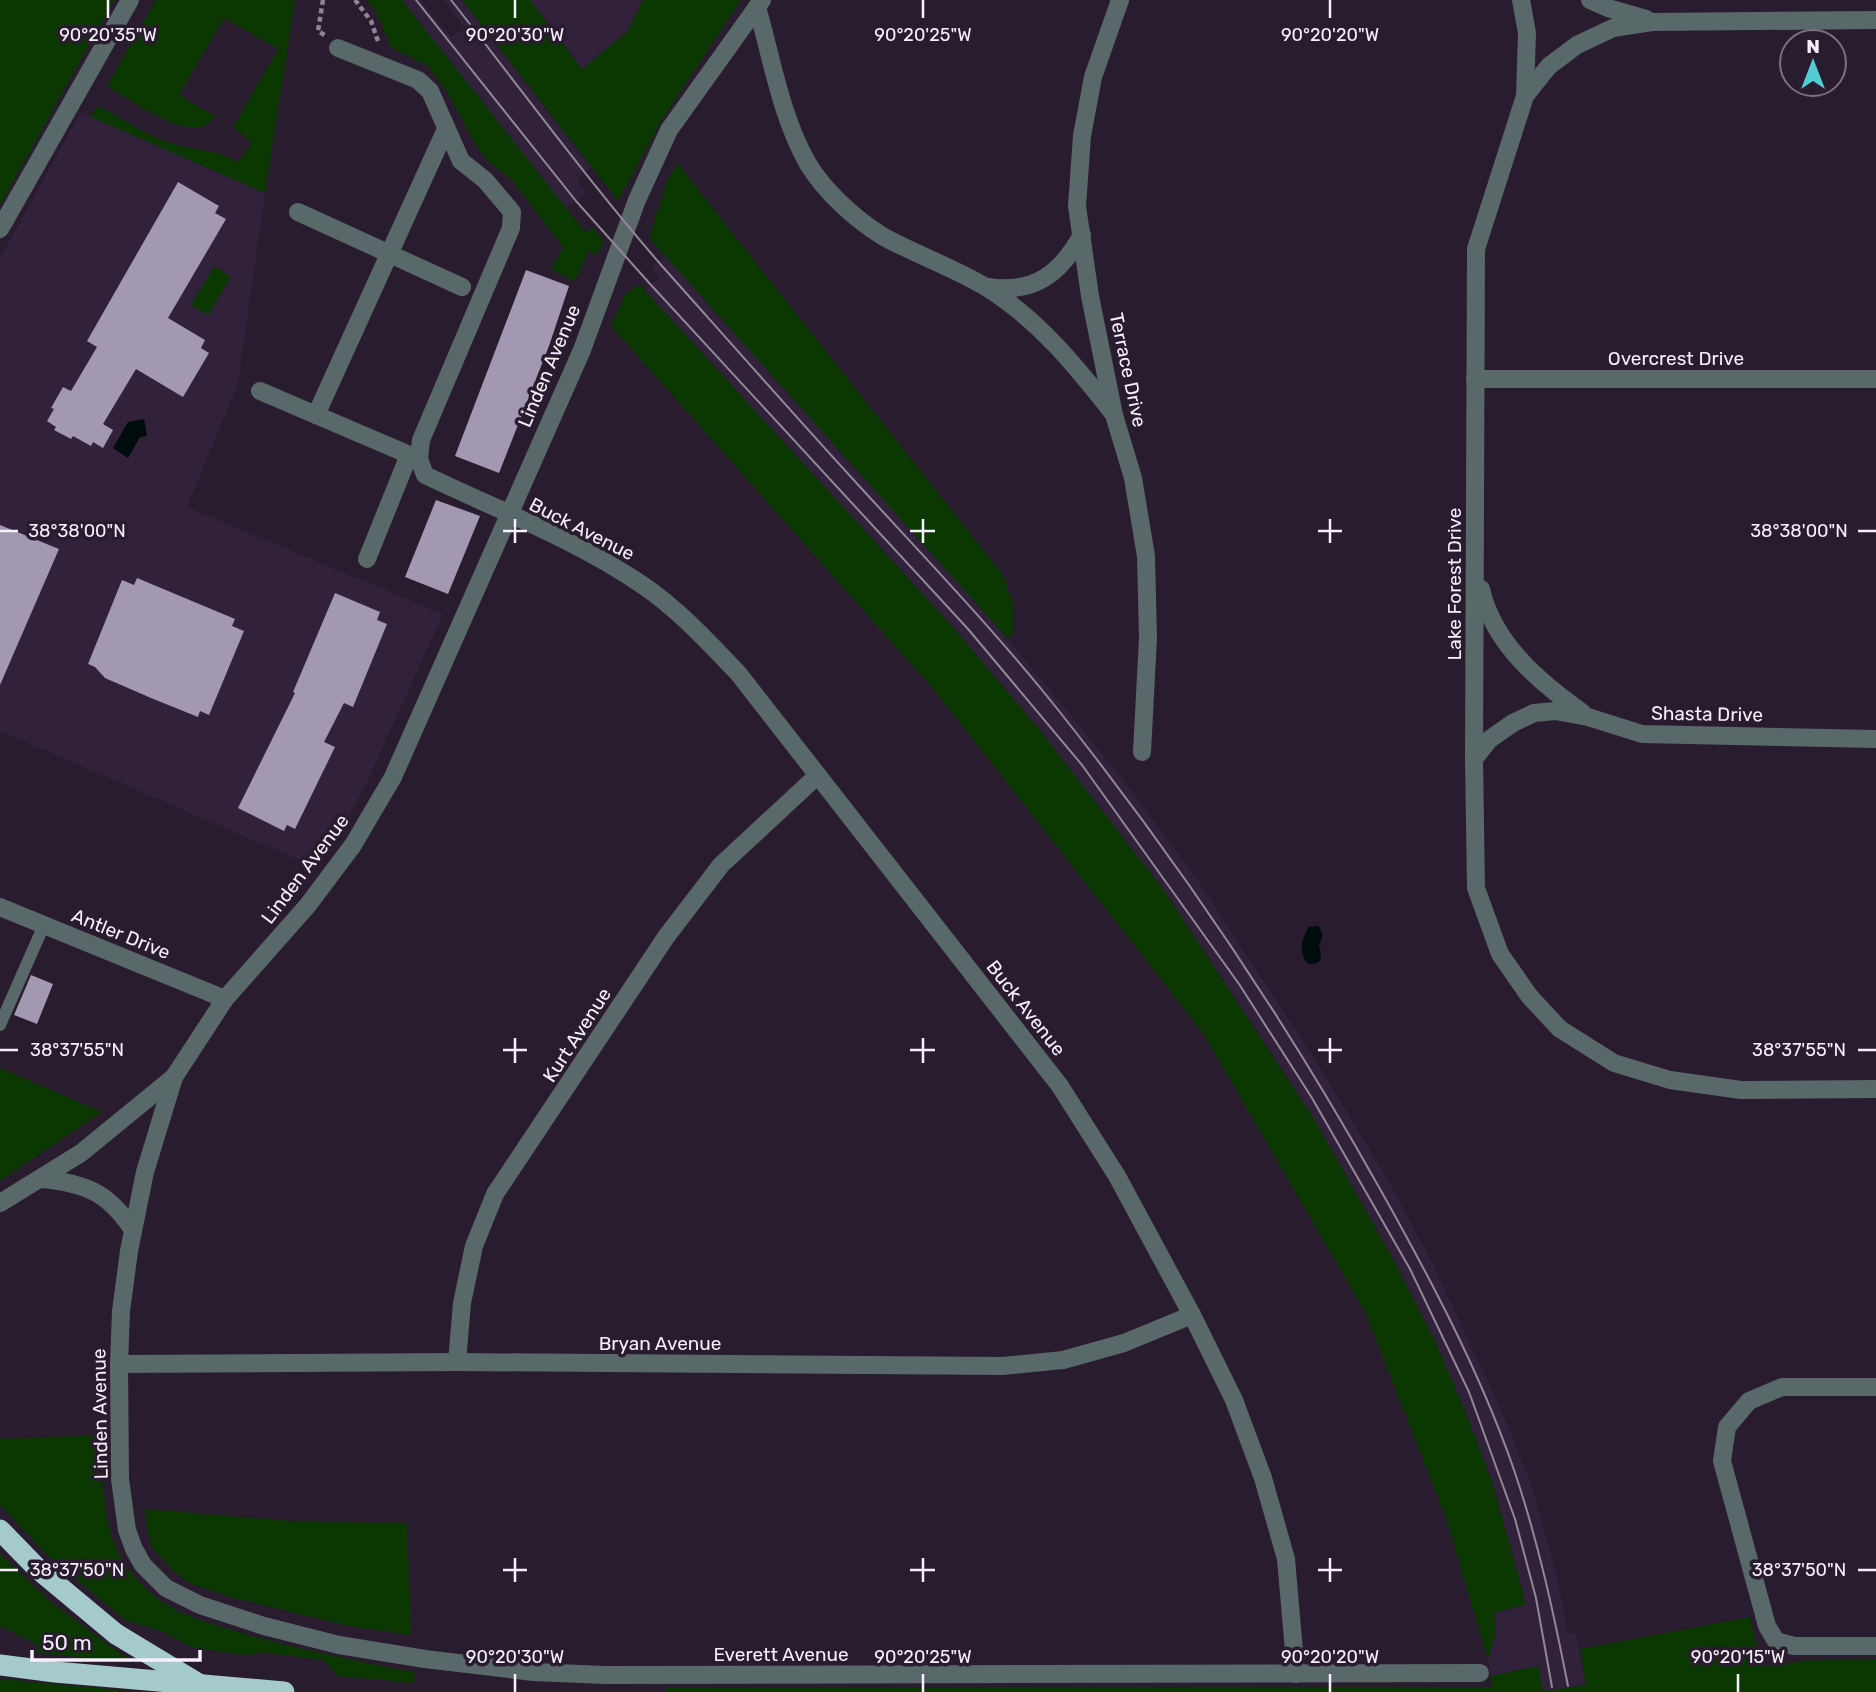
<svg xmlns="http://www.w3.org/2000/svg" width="1876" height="1692" font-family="Rubik,sans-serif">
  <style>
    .built { fill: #32213a }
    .green { fill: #0a3800 }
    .water { fill: #000b0c }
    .building { fill: #a398b2 }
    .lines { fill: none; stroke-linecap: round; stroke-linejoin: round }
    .path { stroke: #908595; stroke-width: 4.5; stroke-dasharray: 5 3.5; stroke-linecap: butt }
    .lane { stroke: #596868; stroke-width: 12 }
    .street { stroke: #596868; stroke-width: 18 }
    .highway { stroke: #a5cacb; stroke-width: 21 }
    .tram { stroke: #938898; stroke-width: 2 }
    .highway-bridge { stroke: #a5cacb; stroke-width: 21 }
    .ticks { fill: none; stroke: #f8effc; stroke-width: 2.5 }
    .labels { text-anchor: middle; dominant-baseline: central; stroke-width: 7; stroke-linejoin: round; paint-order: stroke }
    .street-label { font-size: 19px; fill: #f8effc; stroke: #291c2f }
    .ticks-label { font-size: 18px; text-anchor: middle; fill: #f8effc; stroke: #291c2f; stroke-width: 7; stroke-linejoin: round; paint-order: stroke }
  </style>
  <rect width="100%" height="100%" fill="#291c2f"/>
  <g class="built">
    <polygon points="402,0 421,0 451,37 464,27 443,0 462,0 591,168 577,180 587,192 566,209"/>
    <polygon points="530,0 643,0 628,31 582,69"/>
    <polygon points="81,112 265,193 238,384 187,507 443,614 368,780 345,823 313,866 0,731 0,258"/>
    <polygon points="666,256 982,608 1060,702 1121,777 1197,879 1323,1072 1384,1173 1431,1260 1507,1423 1533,1490 1557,1576 1568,1633 1576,1633 1586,1685 1542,1692 1537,1666 1490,1676 1488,1660 1496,1631 1494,1613 1526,1604 1493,1485 1466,1413 1392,1257 1317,1124 1256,1029 1163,889 1042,733 952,626 644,290 659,278 651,268"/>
  </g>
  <g class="green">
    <polygon points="0,0 114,0 0,205"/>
    <path d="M156 0H295L265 193 91 117 95 108 100 107C121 118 142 133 165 141 193 152 211 146 238 163L252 143 233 127 278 49 224 18 179 95 216 117C212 120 207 125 202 127 179 135 128 98 107 86Z"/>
    <polygon points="366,0 402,0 586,233 592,227 604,241 597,255 588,251 575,282 551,269 563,247 512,180 487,160 478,149 447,92 428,66 392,48 374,8"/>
    <polygon points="462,0 530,0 582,69 628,31 643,0 741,0 663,118 618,201"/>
    <polygon points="677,163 1003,575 1013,604 1013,635 1007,638 649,238 667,181"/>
    <polygon points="214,266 231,277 208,315 191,305"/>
    <polygon points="640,285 952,626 1042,733 1163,889 1317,1124 1392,1257 1436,1343 1466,1413 1493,1485 1526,1604 1494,1613 1496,1631 1488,1660 1446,1518 1365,1312 1203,1033 935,691 611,326 626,293"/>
    <polygon points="0,1068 102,1112 0,1181"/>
    <path d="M101 1435C103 1473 101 1515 117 1550 127 1572 147 1592 167 1605 186 1617 210 1623 232 1630 291 1648 353 1660 414 1672L413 1683 338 1676 323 1660 259 1652 252 1655 230 1653 191 1647 164 1632 125 1620 46 1554 0 1505V1439Z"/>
    <polygon points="145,1509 290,1521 407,1523 411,1635 349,1626 230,1597 189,1583 172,1570 153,1549 147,1530"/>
    <polygon points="0,1554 52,1603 132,1662 37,1653 38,1645 0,1626"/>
    <polygon points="1750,1617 1762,1666 1811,1660 1876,1659 1876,1692 665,1692 665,1688 1492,1687 1490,1676 1538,1666 1543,1691 1586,1685 1580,1649"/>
    <polygon points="0,1679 140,1692 0,1692"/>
  </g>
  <g class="water">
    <polygon points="144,419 147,436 140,437 128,458 113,448 128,422"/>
    <path d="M1318 926C1325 935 1322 936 1319 946 1322 957 1323 964 1309 964 1298 956 1301 937 1309 927Z"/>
  </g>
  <g class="building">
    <polygon points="178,182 219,206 215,213 226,219 168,318 205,340 201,348 209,353 183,397 136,369 103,424 113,430 103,448 93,442 91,446 73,436 71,439 54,430 56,427 47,421 54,409 51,408 63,387 71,391 97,347 87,341"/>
    <polygon points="526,270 569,286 549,346 499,473 455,456"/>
    <polygon points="436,500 480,516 448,594 405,577"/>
    <polygon points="0,525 59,549 0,685"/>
    <polygon points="137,578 235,619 232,626 244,631 209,715 200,711 198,717 151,698 105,678 95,667 88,664 122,580 134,585"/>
    <polygon points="335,593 380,612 377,620 387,624 353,707 344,703 324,742 335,747 295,829 287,825 284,831 238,808 295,693 293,692"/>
    <polygon points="31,975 53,984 37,1024 14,1015"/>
  </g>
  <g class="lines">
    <g class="path">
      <polyline points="323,0 318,31 326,36"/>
      <polyline points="355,0 371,21 379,44"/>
    </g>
    <polyline class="lane" points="0,1025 44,925"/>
    <g class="street">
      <polyline points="762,0 669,130 637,200 582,350 393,777 353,845 308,905 225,999 174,1077 145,1172 129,1251 121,1311 119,1364 120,1479 127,1530 134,1549 143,1565 166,1588 200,1605 264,1626 339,1645 425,1659 533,1672 605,1675 1480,1673"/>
      <polyline points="1120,0 1093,77 1082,136 1077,206 1090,296 1114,415 1133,478 1146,556 1148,638 1142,752"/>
      <polyline points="1521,0 1527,33 1525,96 1476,249 1474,759 1476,888 1500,954 1530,997 1560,1029 1614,1063 1670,1080 1741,1090 1876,1089"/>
      <polyline points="1590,0 1608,8 1646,19"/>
      <path d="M757 7C772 59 781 117 808 164 825 192 856 220 884 237 917 255 952 267 984 286 1037 318 1075 365 1112 412"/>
      <path d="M338 48 418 80 430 91 461 161 485 180 512 212 511 228 421 440 419 459 425 475C498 510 577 540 644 586 680 611 708 642 738 673L1060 1086 1117 1176 1192 1315 1234 1400 1263 1478 1286 1559 1296 1674"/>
      <polyline points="1525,96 1549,66 1577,45 1613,28 1652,22 1876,20"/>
      <polyline points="298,212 462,287"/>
      <polyline points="0,229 130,0"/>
      <path d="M988 287C1034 294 1060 274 1082 235"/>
      <polyline points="1475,379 1876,379"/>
      <polyline points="260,391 419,459"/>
      <polyline points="316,415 446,129"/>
      <polyline points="367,559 409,455"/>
      <path d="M1481 589C1493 643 1539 682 1583 713"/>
      <polyline points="1474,759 1490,739 1513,723 1534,713 1555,711 1588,717 1642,734 1876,739"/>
      <polyline points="0,907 225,999"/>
      <path d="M41 1179C85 1183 108 1192 133 1230"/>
      <polyline points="0,1203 81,1153 174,1077"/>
      <polyline points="457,1362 462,1303 474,1246 495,1194 666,937 721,865 817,776"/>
      <polyline points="119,1364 457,1362 1003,1366 1063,1360 1124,1343 1192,1315"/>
      <polyline points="1876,1387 1782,1387 1749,1401 1727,1427 1722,1461 1767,1626 1776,1641 1794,1646 1876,1646"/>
    </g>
    <g class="highway">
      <polyline points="0,1530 38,1569 116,1634"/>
      <polyline points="0,1665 55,1672 284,1692"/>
    </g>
    <g class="tram">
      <polyline points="416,0 576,201 651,285 968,629 1082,765 1239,984 1312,1098 1410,1269 1469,1392 1515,1519 1536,1598 1552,1687"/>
      <path d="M451 0C521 89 588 181 662 266 728 340 794 415 861 488 928 561 997 633 1059 711 1179 862 1286 1021 1380 1189 1430 1278 1479 1370 1513 1467 1538 1540 1553 1610 1568 1686"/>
    </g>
    <polyline class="highway-bridge" points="116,1634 212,1692"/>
  </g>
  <path class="ticks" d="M108 0V18M515 0V18M923 0V18M1330 0V18M515 519V543M923 519V543M1330 519V543M0 531H18M503 531H527M910 531H935M1318 531H1342M1858 531H1876M515 1038V1063M923 1038V1063M1330 1038V1063M0 1050H18M503 1050H527M910 1050H935M1318 1050H1342M1858 1050H1876M515 1558V1582M923 1558V1582M1330 1558V1582M0 1570H18M503 1570H527M910 1570H935M1318 1570H1342M1858 1570H1876M515 1674V1692M923 1674V1692M1330 1674V1692M1738 1674V1692"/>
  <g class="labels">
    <g class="street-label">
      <text x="1676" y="358">Overcrest Drive</text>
      <text transform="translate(549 366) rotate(-67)">Linden Avenue</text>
      <text transform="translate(1128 370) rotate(78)">Terrace Drive</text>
      <text transform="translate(582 529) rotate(27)">Buck Avenue</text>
      <text transform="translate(1454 584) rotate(-90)">Lake Forest Drive</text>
      <text transform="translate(1707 714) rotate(1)">Shasta Drive</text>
      <text transform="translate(305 869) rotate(-53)">Linden Avenue</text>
      <text transform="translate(121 934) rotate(22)">Antler Drive</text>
      <text transform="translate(1026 1008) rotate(52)">Buck Avenue</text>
      <text transform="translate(577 1035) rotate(-57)">Kurt Avenue</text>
      <text x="660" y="1343">Bryan Avenue</text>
      <text transform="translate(100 1414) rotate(-91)">Linden Avenue</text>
      <text x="781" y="1654">Everett Avenue</text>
    </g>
  </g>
  <g class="ticks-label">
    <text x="108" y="41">90°20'35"W</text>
    <text x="515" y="41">90°20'30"W</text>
    <text x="923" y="41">90°20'25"W</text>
    <text x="1330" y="41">90°20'20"W</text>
    <text x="77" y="537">38°38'00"N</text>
    <text x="1799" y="537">38°38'00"N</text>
    <text x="77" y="1056">38°37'55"N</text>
    <text x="1799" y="1056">38°37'55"N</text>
    <text x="77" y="1576">38°37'50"N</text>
    <text x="1799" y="1576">38°37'50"N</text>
    <text x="515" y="1663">90°20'30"W</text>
    <text x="923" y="1663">90°20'25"W</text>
    <text x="1330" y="1663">90°20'20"W</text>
    <text x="1738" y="1663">90°20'15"W</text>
  </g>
  <g transform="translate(1813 63)"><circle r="33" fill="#291c2f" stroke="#7c7081" stroke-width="2"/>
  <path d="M0-5L12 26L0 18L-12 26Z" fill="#51ccd2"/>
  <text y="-10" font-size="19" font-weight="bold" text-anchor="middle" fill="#f8effc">N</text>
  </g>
  <path d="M32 1650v10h168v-10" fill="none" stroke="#f8effc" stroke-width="3.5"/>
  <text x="42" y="1650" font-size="21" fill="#f8effc" stroke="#291c2f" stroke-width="5" paint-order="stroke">50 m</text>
</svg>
